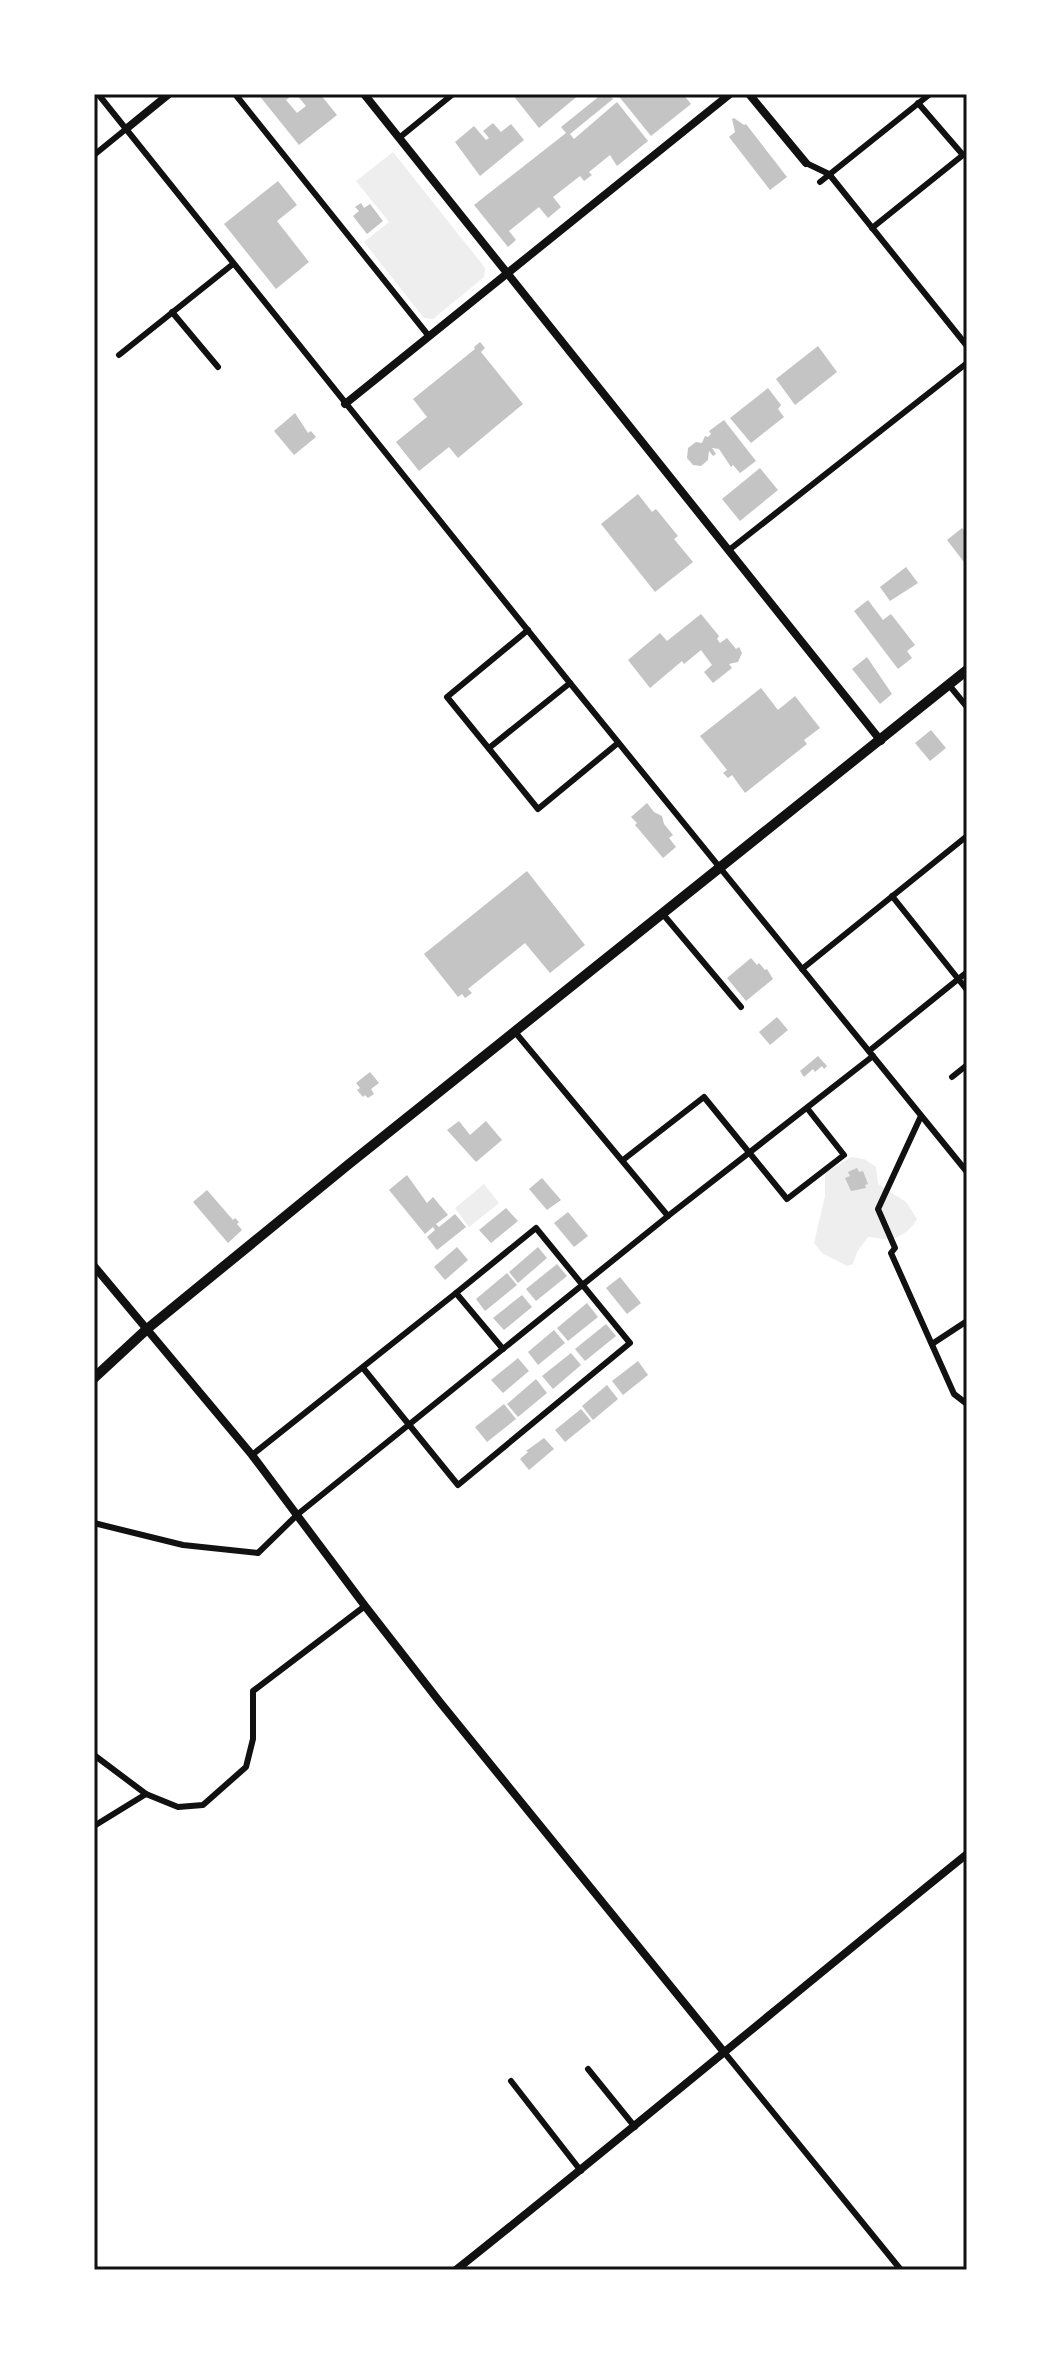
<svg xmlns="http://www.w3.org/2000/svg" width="1061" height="2364" font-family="'PT Sans',sans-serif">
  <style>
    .green { fill: #eee }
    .building { fill: #c4c4c4 }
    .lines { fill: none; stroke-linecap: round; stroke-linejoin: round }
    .minor { stroke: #111; stroke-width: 6 }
    .tertiary { stroke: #111; stroke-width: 8 }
    .primary { stroke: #111; stroke-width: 10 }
    .neatline { fill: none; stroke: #111; stroke-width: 3 }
  </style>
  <rect width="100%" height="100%" fill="#fff"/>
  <g class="green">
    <polygon points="393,152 485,268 484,277 433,319 424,318 364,242 389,222 356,181"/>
    <path d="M851 1157 864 1159 876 1167 878 1184 906 1202 917 1219C912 1230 895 1242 882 1239 877 1238 873 1237 868 1237L857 1252 853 1264 847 1266 822 1253 814 1243 825 1196V1173Z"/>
    <polygon points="484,1184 499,1203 469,1227 455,1208"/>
  </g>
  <g class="building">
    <polygon points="258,94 293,94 286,100 297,113 306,106 296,94 320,94 337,115 299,145"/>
    <polygon points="512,94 580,94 539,128"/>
    <polygon points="602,94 609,94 613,99 570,134 574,139 617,102 648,141 617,166 610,155 589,172 592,175 584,181 580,176 553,197 561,207 548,218 539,207 509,231 516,240 508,247 474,205 566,133 561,127"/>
    <polygon points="617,94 683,94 691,104 651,136"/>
    <polygon points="734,118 744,125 746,124 787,177 770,190 729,137 735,132 732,119"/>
    <polygon points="493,123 501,132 511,124 524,140 480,176 455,142 474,126 486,140 489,138 483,131"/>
    <polygon points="278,181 297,205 277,221 309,262 276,289 224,224"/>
    <polygon points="361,203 364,208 370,204 383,221 367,234 353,216 359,211 355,207"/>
    <polygon points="480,342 485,348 481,352 523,404 458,458 449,447 419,471 396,442 427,417 413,399 475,349 474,347"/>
    <polygon points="818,346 837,372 795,405 776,379"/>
    <polygon points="768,388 781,405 778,409 784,417 751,443 730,418"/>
    <polygon points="295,413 308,433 311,431 316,437 294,455 274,431"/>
    <polygon points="724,420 756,461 740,473 733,465 731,467 719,449 712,448 716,454 713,456 709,451 708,460 701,466 693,465 687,458 688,448 696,442 702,443 705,436 708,437 711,434 709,431"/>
    <polygon points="760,468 778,490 740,521 722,499"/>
    <polygon points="638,494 652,512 656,509 678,536 674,539 693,562 655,592 601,524"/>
    <polygon points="962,528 967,534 967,566 947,540"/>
    <polygon points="906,567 918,583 890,601 880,587"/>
    <polygon points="868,600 883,620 891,614 915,645 907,651 912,658 898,669 854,611"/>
    <polygon points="701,614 719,636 717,639 720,643 727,638 736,649 739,647 742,653 738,662 729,664 732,668 713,683 704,672 712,665 701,650 684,664 682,661 650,688 628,660 660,633 667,641"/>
    <polygon points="867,657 892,694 880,704 852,669"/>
    <polygon points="761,688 778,710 795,696 820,728 804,740 807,744 745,793 732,775 728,778 723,773 727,770 700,736"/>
    <polygon points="931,730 946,748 930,761 915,743"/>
    <polygon points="647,803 654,812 662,816 664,824 673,835 669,838 676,847 663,858 635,825 637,823 631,817"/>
    <polygon points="527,871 585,945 550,973 525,943 468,989 472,993 465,998 462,994 458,997 424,954"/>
    <polygon points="751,958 757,965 759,963 765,970 767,969 773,979 746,1001 727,978"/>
    <polygon points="777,1017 788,1030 770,1045 759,1032"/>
    <polygon points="818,1056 827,1066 824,1069 822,1066 815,1072 813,1069 804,1077 800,1071"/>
    <polygon points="370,1072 379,1083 371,1089 374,1094 368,1098 365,1095 363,1097 357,1090 360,1088 356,1083"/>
    <polygon points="459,1121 470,1135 486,1121 502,1140 476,1162 447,1130"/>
    <polygon points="857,1168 859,1172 863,1171 868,1184 865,1185 866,1188 851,1191 845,1178 850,1176 848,1172"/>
    <polygon points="407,1175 427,1203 433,1197 448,1215 436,1224 439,1227 455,1214 466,1227 437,1250 427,1237 435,1230 433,1227 425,1234 389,1190"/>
    <polygon points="542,1178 561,1200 547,1210 529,1189"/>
    <polygon points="207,1190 233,1220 235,1218 239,1222 237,1224 242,1230 228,1243 193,1202"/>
    <polygon points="506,1208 518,1221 491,1243 479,1230"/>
    <polygon points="568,1212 588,1236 574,1247 554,1223"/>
    <polygon points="457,1247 468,1260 445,1280 434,1267"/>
    <polygon points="538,1247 547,1258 518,1283 509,1272"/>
    <polygon points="557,1264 567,1276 536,1301 526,1289"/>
    <polygon points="507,1273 517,1285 485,1311 476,1299"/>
    <polygon points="620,1277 641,1303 627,1314 606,1288"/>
    <polygon points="522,1295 532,1307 504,1330 493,1318"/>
    <polygon points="587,1303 598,1317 568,1341 557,1328"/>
    <polygon points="606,1324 616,1336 585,1361 575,1349"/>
    <polygon points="554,1330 565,1343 538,1365 528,1352"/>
    <polygon points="571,1353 581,1365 553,1389 542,1376"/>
    <polygon points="518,1358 529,1371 503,1393 491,1380"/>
    <polygon points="638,1361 648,1375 623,1395 612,1381"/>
    <polygon points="536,1379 547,1393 518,1417 507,1404"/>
    <polygon points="607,1385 618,1399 593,1420 582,1406"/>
    <polygon points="504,1404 516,1419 487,1442 475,1427"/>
    <polygon points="581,1409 591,1421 565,1442 555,1430"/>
    <polygon points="544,1438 554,1449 529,1470 520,1459 528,1452 526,1451"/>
  </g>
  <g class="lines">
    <g class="minor">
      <polyline points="98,94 570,683 967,1172"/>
      <polyline points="235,94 428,335"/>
      <polyline points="399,138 453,94"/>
      <polyline points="94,155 126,129"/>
      <polyline points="806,163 829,174 967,346"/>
      <polyline points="820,182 930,94"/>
      <polyline points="872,228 963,155 918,103"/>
      <polyline points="172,312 218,367"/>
      <polyline points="119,355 233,264"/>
      <polyline points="729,550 967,363"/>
      <polyline points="528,630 447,697 538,809 618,743"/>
      <polyline points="949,685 967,707"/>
      <polyline points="489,748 570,683"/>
      <polyline points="892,896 967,990"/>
      <polyline points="662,913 741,1007"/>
      <polyline points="802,969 967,836"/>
      <polyline points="515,1032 668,1216"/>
      <polyline points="869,1051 967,972"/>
      <polyline points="952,1077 967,1065"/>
      <polyline points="921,1116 878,1209 895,1248 891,1253 954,1394 967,1404"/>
      <polyline points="623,1160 704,1097 787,1199 844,1155 807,1108"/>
      <polyline points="932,1344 967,1321"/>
      <polyline points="363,1368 458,1485 630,1343 536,1228 456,1293 503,1349"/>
      <polyline points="252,1455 456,1293"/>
      <polyline points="94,1523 183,1545 258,1553 298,1514 668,1216 873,1056"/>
      <polyline points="94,1755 146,1794"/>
      <polyline points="94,1826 146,1794 178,1807 203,1805 246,1767 253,1739 253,1691 365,1606"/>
      <polyline points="724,2052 901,2270"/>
      <polyline points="588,2069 635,2127"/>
      <polyline points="511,2081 581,2171"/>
    </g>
    <g class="tertiary">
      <polyline points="364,94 881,741"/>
      <polyline points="749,94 806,163"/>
      <polyline points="126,129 169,94"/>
      <polyline points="345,404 730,94"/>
      <polyline points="94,1266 252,1455 365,1606 439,1701 724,2052"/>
      <path d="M456 2270C628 2133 796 1992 967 1854"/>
    </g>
    <polyline class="primary" points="94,1378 147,1329 349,1164 967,670"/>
  </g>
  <rect width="1061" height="2364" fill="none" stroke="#ffffff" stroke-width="192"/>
  <rect x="96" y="96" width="869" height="2172" class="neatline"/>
</svg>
